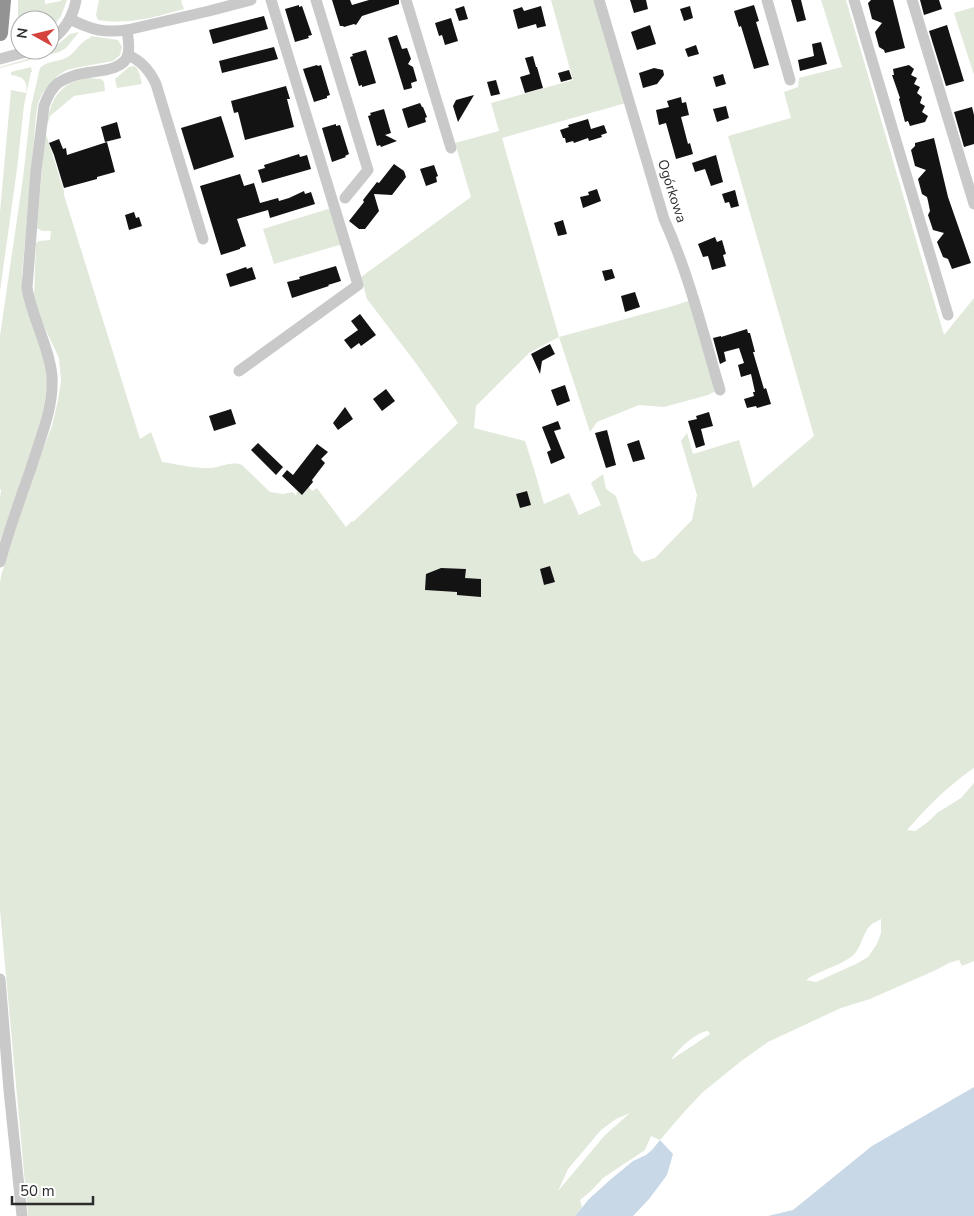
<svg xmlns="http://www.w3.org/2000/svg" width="974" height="1216" font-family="'Nunito Sans',sans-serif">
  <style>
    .green { fill: #e1e9db; fill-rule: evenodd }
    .water { fill: #c8d8e7 }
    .building { fill: #131313 }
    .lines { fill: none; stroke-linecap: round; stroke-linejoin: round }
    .minor { stroke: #c9c9c9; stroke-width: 11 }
    .highway { stroke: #939393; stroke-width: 16 }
    .labels { text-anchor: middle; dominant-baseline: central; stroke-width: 5; stroke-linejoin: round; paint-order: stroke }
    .street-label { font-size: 14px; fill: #2c2c2c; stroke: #fff }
  </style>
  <rect width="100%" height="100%" fill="#fff"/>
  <g class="green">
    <polygon points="18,0 45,0 45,4 61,1 61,0 67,0 61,16 50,31 50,20 20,20 20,22 18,22"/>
    <path d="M99 0H183L181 1 184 9C156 17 127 25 98 20L96 15Z"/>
    <path d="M551 0H594L626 103 502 138 559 337 673 306 691 300 716 391 708 395 664 407 639 405 597 422 590 432 559 337 529 353 476 406 474 428 525 441 534 469 544 504 569 493 579 515 601 505 591 483 603 474 606 489 616 496 634 553 642 562 655 558 692 520 697 495 681 441 687 433 693 454 739 440 753 488 814 436 728 136 791 118 784 92 798 87 799 78 842 67 821 0H846L944 335 974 298V768C949 785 927 807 907 830L915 831 928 822 937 813 961 798 974 783V961L962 966 959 960 949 963 936 970 870 999 841 1008 768 1042 740 1062 703 1092 685 1111 660 1140 651 1136 645 1150 603 1178 591 1191 580 1200 582 1207 575 1216H28L0 910V583L1 576 32 477 52 426 58 400 61 381 59 358 39 316 34 297 36 243 39 241 50 240 51 231H42L37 228 45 131 64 191V195L140 439 151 432 162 462C176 464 191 468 206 468 218 469 230 460 242 465L270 492 283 494 293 492 296 496 297 490 302 495 307 489 304 486 307 484 312 491 317 488 346 527 352 521 353 522 458 423 415 362 367 299 361 277 471 197 455 143 499 131 491 103 573 80ZM527 491 530 505 520 507 516 494ZM550 566 555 581 544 585 540 569ZM881 919V933L877 944 868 957 856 964 816 982 806 980C820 970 837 967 851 957 862 949 862 933 871 925 874 922 878 921 881 919ZM708 1031 710 1034 671 1060C678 1049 696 1032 708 1031ZM630 1113 605 1135 558 1191 568 1169 601 1130 616 1119Z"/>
    <polygon points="974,7 974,75 954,13"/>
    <polygon points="79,32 66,48 59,52 0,68 0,67 41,55 55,47 70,34"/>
    <path d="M91 36 118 40 122 47 120 55 113 61 80 67 67 70 57 76 48 86 42 94 38 103 36 116 22 275 23 288 48 370 47 387 44 406 38 431 0 542V498L1 490 0 489V336L23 178 31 107 40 68C47 61 57 62 66 58 76 53 80 41 90 38Z"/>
    <path d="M134 66C140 69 140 78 142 84L117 88 115 79 129 67Z"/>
    <path d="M31 67 32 72H31L24 105 17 169 0 291V212L11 90 26 93C29 81 22 76 11 75V72Z"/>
    <path d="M87 78 101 79 104 82 105 91 74 96 50 116 46 129C50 101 57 84 87 78Z"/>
    <polygon points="328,209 333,209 343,244 274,264 263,229"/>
  </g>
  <g class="water">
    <polygon points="974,1087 974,1216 768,1216 793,1210 872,1146"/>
    <polygon points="660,1140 673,1154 667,1175 649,1199 633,1216 575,1216 589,1199 610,1180 633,1161 646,1155 652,1150"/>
  </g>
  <g class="building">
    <polygon points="332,0 350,0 352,5 369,0 399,0 399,4 362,16 356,25 354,24 344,27 343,26 340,26"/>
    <polygon points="630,0 646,0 648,9 634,13"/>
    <polygon points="791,0 801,0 806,20 797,22"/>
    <polygon points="871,0 893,0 905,48 885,53 884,50 879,47 875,32 882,23 872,19 868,3"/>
    <polygon points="920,0 939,0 942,9 924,15"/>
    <polygon points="299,5 299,7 302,6 312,35 308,36 309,38 295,42 285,9"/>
    <polygon points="754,5 759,21 756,22 769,65 754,69 741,26 739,27 734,11"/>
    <polygon points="464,6 468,19 459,21 455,9"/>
    <polygon points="541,6 546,26 537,28 536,24 518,29 513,10 522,7 524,11"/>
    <polygon points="690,6 693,18 684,21 680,9"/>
    <polygon points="264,16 268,29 213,44 209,30"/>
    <polygon points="451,18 458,41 445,45 442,35 439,36 435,23"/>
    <polygon points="650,25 656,44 637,50 631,32"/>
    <polygon points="947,25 964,81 946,86 929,31"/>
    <polygon points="397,35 402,49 407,48 411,59 408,64 413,67 417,81 411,83 412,88 404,90 388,38"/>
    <polygon points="821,42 827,64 800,71 798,60 814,56 812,44"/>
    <polygon points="696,45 699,54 688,57 685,49"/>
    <polygon points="274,47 278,59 222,73 219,61"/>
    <polygon points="366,50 376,83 362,87 362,85 359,86 350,57 353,56 352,54"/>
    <polygon points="533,56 536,67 537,67 543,88 525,93 520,77 530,74 525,58"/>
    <polygon points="317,65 318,66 321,65 330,95 327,96 327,98 314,102 303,69"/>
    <polygon points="909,65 914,69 911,75 917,78 914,84 920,87 917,93 922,97 920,103 925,106 922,112 928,116 925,122 910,126 908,121 905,122 899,99 900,98 892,75 894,75 893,69"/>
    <polygon points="654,68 663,70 664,75 657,84 643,88 639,73"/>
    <polygon points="569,70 572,79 561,82 558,73"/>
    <polygon points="723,74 726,84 716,87 713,77"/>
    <polygon points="496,80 500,94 491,96 487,82"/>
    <polygon points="286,86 290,99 287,99 294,127 245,140 238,112 234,113 231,101"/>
    <polygon points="474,95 458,122 453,106 456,100"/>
    <polygon points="681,97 682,103 686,102 689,115 681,117 688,144 690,143 693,154 676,159 666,123 659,125 656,110 669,107 667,101"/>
    <polygon points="420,103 422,107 423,107 427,117 425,118 426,122 408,128 402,109"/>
    <polygon points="726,106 729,118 717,122 713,109"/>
    <polygon points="972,107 974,115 974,144 964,147 954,112"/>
    <polygon points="384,109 391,133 385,135 397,141 381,147 380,145 377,146 368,116 371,115 370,113"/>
    <polygon points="221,116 234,157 194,170 181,128"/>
    <polygon points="588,119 591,129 604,125 607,133 601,135 602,137 589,141 588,138 574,143 573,141 566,143 565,138 563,138 560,130 569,127 568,125"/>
    <polygon points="117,122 121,138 105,142 101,127"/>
    <polygon points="336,124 336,126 340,125 349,154 345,156 346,157 332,162 322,128"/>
    <polygon points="934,138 948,197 971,263 952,269 948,259 943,257 937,242 944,233 933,230 928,215 930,211 928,201 927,197 922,194 918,179 926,170 915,166 911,150 915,146 915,143"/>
    <polygon points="59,139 63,149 66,148 67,155 107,142 115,172 97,177 97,179 64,188 54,155 49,143"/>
    <polygon points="299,154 300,157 307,155 311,169 262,183 258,170 265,168 264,165"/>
    <polygon points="716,155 723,182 711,186 705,169 695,172 692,163"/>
    <polygon points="394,164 404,171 406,177 392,195 374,194 379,211 365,229 359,229 349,221 364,202 363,200 377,182 379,183"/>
    <polygon points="434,165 438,176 436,177 437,182 426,186 420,169"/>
    <polygon points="240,174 244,186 254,183 260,203 278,198 279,201 289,198 304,191 305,194 311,192 315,204 270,218 268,210 237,219 246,246 240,248 240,249 221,255 200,186"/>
    <polygon points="597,189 601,201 583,208 580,197 589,195 588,192"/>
    <polygon points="735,190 739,206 731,208 729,202 725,203 722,194"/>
    <polygon points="134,212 136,218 139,217 142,226 129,230 125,215"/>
    <polygon points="563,220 567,234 558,236 554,223"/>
    <polygon points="715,237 717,242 722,240 726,254 723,255 726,266 712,270 708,256 703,257 698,244"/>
    <polygon points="336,266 341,281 328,285 329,286 292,298 287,282 300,279 299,277"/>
    <polygon points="246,267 247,269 252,267 256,279 230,287 226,274"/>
    <polygon points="612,269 615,278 605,281 602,271"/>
    <polygon points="635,292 640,307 625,312 621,296"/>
    <polygon points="360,314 376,335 361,346 359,343 351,349 344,340 358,330 351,321"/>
    <polygon points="747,329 748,333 750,333 755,352 753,352 764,389 766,388 771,404 757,408 756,406 747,408 744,399 754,396 753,392 755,392 751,374 741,377 738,365 744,363 739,348 724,352 726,361 720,364 713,338 721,336 721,337"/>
    <polygon points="550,344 555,354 542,361 540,374 531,354"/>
    <polygon points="565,385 570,401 557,406 551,390"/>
    <polygon points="386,389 395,401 382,411 373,399"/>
    <polygon points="345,407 353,419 338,430 333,423"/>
    <polygon points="231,409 236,424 214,431 209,416"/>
    <polygon points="709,412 713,426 701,429 705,445 696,448 688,421 697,419 696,416"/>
    <polygon points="558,421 561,429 554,431 565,458 551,464 547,452 551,450 542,427"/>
    <polygon points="607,430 616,465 606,468 595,433"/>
    <polygon points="639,440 645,459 633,462 627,444"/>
    <polygon points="258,443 283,467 276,475 251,450"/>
    <polygon points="317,444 328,452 321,459 325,463 312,480 313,482 302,495 282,476 287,470 293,475"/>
    <polygon points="527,491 531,505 520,508 516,494"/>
    <polygon points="550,566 555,582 544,585 540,569"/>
    <polygon points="441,568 466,569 465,578 481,579 481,597 457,595 457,592 425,590 426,574"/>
  </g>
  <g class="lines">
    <g class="minor">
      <polyline points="316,0 368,170 345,198"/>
      <polyline points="406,0 451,148"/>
      <path d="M599 0 664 219C689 274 703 333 720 390"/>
      <polyline points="767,0 790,80"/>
      <polyline points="854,0 948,315"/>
      <polyline points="912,0 974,204"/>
      <path d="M70 19C92 30 103 33 127 30L209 11 251 0"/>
      <path d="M50 41C64 31 73 17 76 0"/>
      <path d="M128 55C142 61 150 71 156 84L203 239"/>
      <polyline points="0,59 33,50"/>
      <polyline points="239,371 358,285 335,209 271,0"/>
      <path d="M0 562C9 530 20 499 31 468 40 439 54 407 52 376 49 346 32 318 27 288L36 171 44 106C47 97 51 89 58 83 64 79 70 77 76 75 91 70 124 73 128 54 130 47 128 38 127 30"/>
      <polyline points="0,979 9,1090 22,1216"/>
    </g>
    <polyline class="highway" points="0,33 3,0"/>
  </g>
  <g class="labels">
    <g class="street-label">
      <text transform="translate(672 191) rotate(72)">Ogórkowa</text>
    </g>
  </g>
  <g transform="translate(35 35) rotate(278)"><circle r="24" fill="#ffffff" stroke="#ababab"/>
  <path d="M0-4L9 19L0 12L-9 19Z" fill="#d5433d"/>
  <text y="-8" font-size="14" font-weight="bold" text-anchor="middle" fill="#2c2c2c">N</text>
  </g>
  <path d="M12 1196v8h81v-8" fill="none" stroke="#2c2c2c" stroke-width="2.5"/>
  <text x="20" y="1196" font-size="15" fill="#2c2c2c" stroke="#ffffff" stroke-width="4" paint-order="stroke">50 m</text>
</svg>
